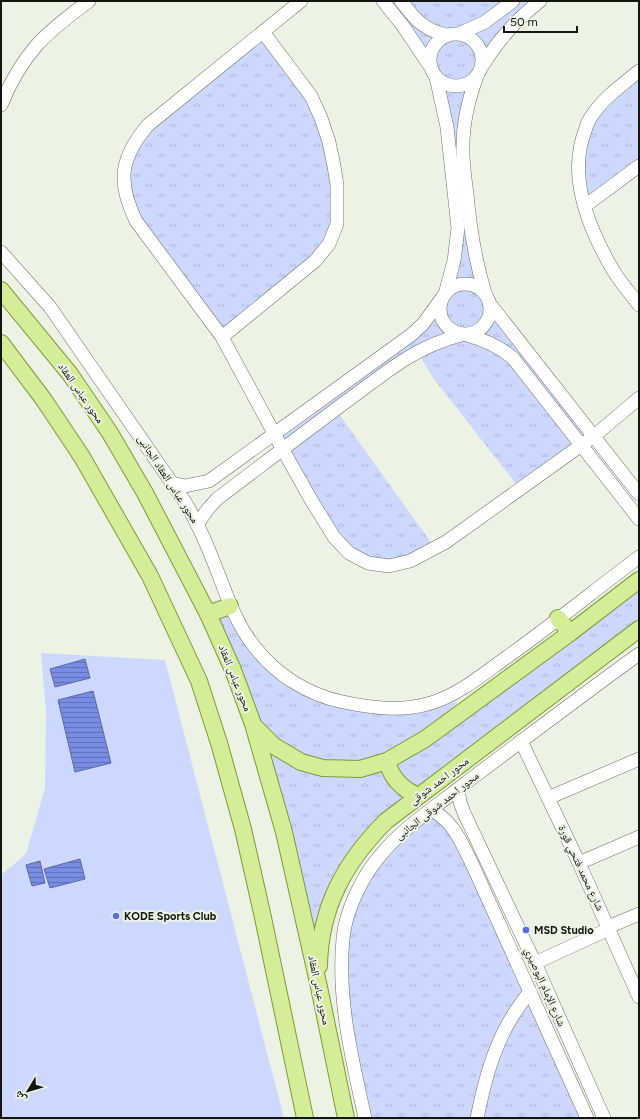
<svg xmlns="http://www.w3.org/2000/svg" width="640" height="1119" font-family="Figtree,'Noto Naskh Arabic',sans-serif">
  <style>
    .grass { fill: url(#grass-tufts) }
    .pitch { fill: #cdd8fe }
    .water { fill: url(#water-rules); stroke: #5a69a3 }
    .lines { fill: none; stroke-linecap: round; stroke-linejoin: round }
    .minor-casing { stroke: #6a6f62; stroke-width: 14 }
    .major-casing { stroke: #7c9a39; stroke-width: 18 }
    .minor { stroke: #fff; stroke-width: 13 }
    .major { stroke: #d3ee96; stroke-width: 16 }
    .poi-dot { fill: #586ee4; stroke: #edf3e4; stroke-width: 1.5 }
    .labels { text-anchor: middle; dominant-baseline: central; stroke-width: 4; stroke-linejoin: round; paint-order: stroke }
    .street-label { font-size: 11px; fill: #13150f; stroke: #edf3e4 }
    .poi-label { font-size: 11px; font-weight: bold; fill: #13150f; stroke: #edf3e4; text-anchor: start }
  </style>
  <defs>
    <pattern id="grass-tufts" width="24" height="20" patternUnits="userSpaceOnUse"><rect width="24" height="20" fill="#cdd8fe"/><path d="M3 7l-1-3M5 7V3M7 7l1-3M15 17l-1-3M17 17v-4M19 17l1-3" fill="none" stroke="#afb8d8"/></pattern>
    <pattern id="water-rules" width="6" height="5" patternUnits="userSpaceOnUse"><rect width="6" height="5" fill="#788de2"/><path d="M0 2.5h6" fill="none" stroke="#6172b6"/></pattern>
  </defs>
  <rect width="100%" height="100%" fill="#edf3e4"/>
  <g class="grass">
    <polygon points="383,1 540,1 481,71 477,76 464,128 485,293 594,436 520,489 434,379 417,352 336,410 435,548 389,566 349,553 275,434 433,312 457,245 436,77"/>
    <polygon points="263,32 311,96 337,185 329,244 222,337 146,234 124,188 137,138"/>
    <polygon points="639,71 639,166 583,201 579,181 590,119"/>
    <polygon points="639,580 639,629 418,796 348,866 319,955 282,822 208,614 230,606 236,618 293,681 366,707 458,702 425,739"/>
    <polygon points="431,810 444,817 587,1118 365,1118 356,1073 343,937 365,876"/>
  </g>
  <polygon class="pitch" points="41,653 165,660 284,1118 1,1118 1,875 26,854 45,788 46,712"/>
  <g class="water">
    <polygon points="85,659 90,678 55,687 50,669"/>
    <polygon points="93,691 111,763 75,772 58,700"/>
    <polygon points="80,859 85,879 50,888 44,869"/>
    <polygon points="40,861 45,883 32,886 26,865"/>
  </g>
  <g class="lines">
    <g class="minor-casing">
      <g id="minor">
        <path d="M301 1 148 125C120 158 117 182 136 221L222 337 283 450 310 498 334 537 349 553 368 563 389 566 410 561 446 542 594 436 639 398"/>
        <polyline points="383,1 403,26 430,66"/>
        <path d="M401 1C415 19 423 30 447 35"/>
        <polyline points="461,33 485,22 513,1"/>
        <circle cx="456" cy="60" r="26"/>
        <path d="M483 65C498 40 517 19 540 1"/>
        <path d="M639 71C621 86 603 98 591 117 588 121 586 127 585 131 567 177 590 231 613 270 620 282 630 293 639 305"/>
        <path d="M477 76C469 98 463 122 463 145 462 161 465 178 467 194 470 228 475 260 485 293"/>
        <polyline points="436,77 447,127 458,228 454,261 445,294"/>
        <path d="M1 105C10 83 22 62 37 45 52 28 72 14 89 1"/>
        <polyline points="585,206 639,166"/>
        <path d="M1 252 50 307 185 502C197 522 206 542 214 563 226 592 234 621 254 646 275 674 308 695 343 702 372 708 402 712 431 703 460 694 483 674 507 657 552 625 595 590 639 557"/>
        <circle cx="465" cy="309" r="25"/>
        <polyline points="490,304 639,494"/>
        <path d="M467 335C485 340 499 346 513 358L639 519"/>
        <polyline points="222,337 315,261 329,244 337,224 337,185 334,166 329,142 321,118 311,96 263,32"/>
        <polyline points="172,483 185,486 209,481 411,335 423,324 442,298"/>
        <path d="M198 523 208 509 217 499C262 465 306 431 351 398 388 371 415 347 461 335"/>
        <polyline points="521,741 579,863 639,997"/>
        <polyline points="458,790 460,802 464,813 535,963 604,1118"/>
        <polyline points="548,798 639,759"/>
        <path d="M431 810C454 821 462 844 473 866L587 1118"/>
        <polyline points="579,863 639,837"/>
        <polyline points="608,927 639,914"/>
        <polyline points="535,963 609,929"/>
        <path d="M365 1118C352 1059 337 999 343 939 345 912 362 877 379 857 403 827 437 806 467 782 524 739 581 696 639 654"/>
        <path d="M477 1118C484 1084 492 1052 509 1022 515 1011 523 1001 530 991"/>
      </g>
    </g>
    <g class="major-casing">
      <g id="major">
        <polyline points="1,290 70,374 110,433 145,493 208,614 233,670 253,724 284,832 319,987 346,1118"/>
        <polyline points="1,343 44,400 82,457 150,576 199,681 219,743 243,829 262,913 305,1118"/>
        <polyline points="208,614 230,606"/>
        <polyline points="558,618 570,633"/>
        <polyline points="255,727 274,746 301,762 323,768 360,769 387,761 425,739 570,633 639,580"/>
        <path d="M387 761C391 778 402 789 418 796"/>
        <path d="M319 966C320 907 345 862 386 821L639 629"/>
      </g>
    </g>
    <use href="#minor" class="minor"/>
    <use href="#major" class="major"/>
  </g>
  <g class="poi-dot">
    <circle cx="116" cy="916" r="4"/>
    <circle cx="526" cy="930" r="4"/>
  </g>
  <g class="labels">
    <g class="street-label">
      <text transform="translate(81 393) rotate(55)">محور عباس العقاد</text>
      <text transform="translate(168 479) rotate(57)">محور عباس العقاد الجانبى</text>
      <text transform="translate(235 678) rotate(68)">محور عباس العقاد</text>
      <text transform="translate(439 781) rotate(-37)">محور احمد شوقى</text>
      <text transform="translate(437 806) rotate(-38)">محور احمد شوقى الجانبى</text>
      <text transform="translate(581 868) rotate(65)">شارع محمد فتحي قورة</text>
      <text transform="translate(545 987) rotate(66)">شارع الإمام البوصيري</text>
      <text transform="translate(319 990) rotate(78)">محور عباس العقاد</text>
    </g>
    <g class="poi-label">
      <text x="124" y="916">KODE Sports Club</text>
      <text x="534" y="930">MSD Studio</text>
    </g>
  </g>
  <rect width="640" height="1119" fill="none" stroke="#13150f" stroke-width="4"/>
  <g transform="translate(28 1091) rotate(232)" stroke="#edf3e4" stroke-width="3" paint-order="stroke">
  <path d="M0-3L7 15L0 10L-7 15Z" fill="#13150f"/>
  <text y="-6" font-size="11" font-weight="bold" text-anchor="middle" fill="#13150f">ش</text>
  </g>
  <path d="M504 26v6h73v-6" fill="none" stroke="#13150f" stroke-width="2"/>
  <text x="510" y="26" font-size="12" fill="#13150f" stroke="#edf3e4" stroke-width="3" paint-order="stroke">50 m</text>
</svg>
